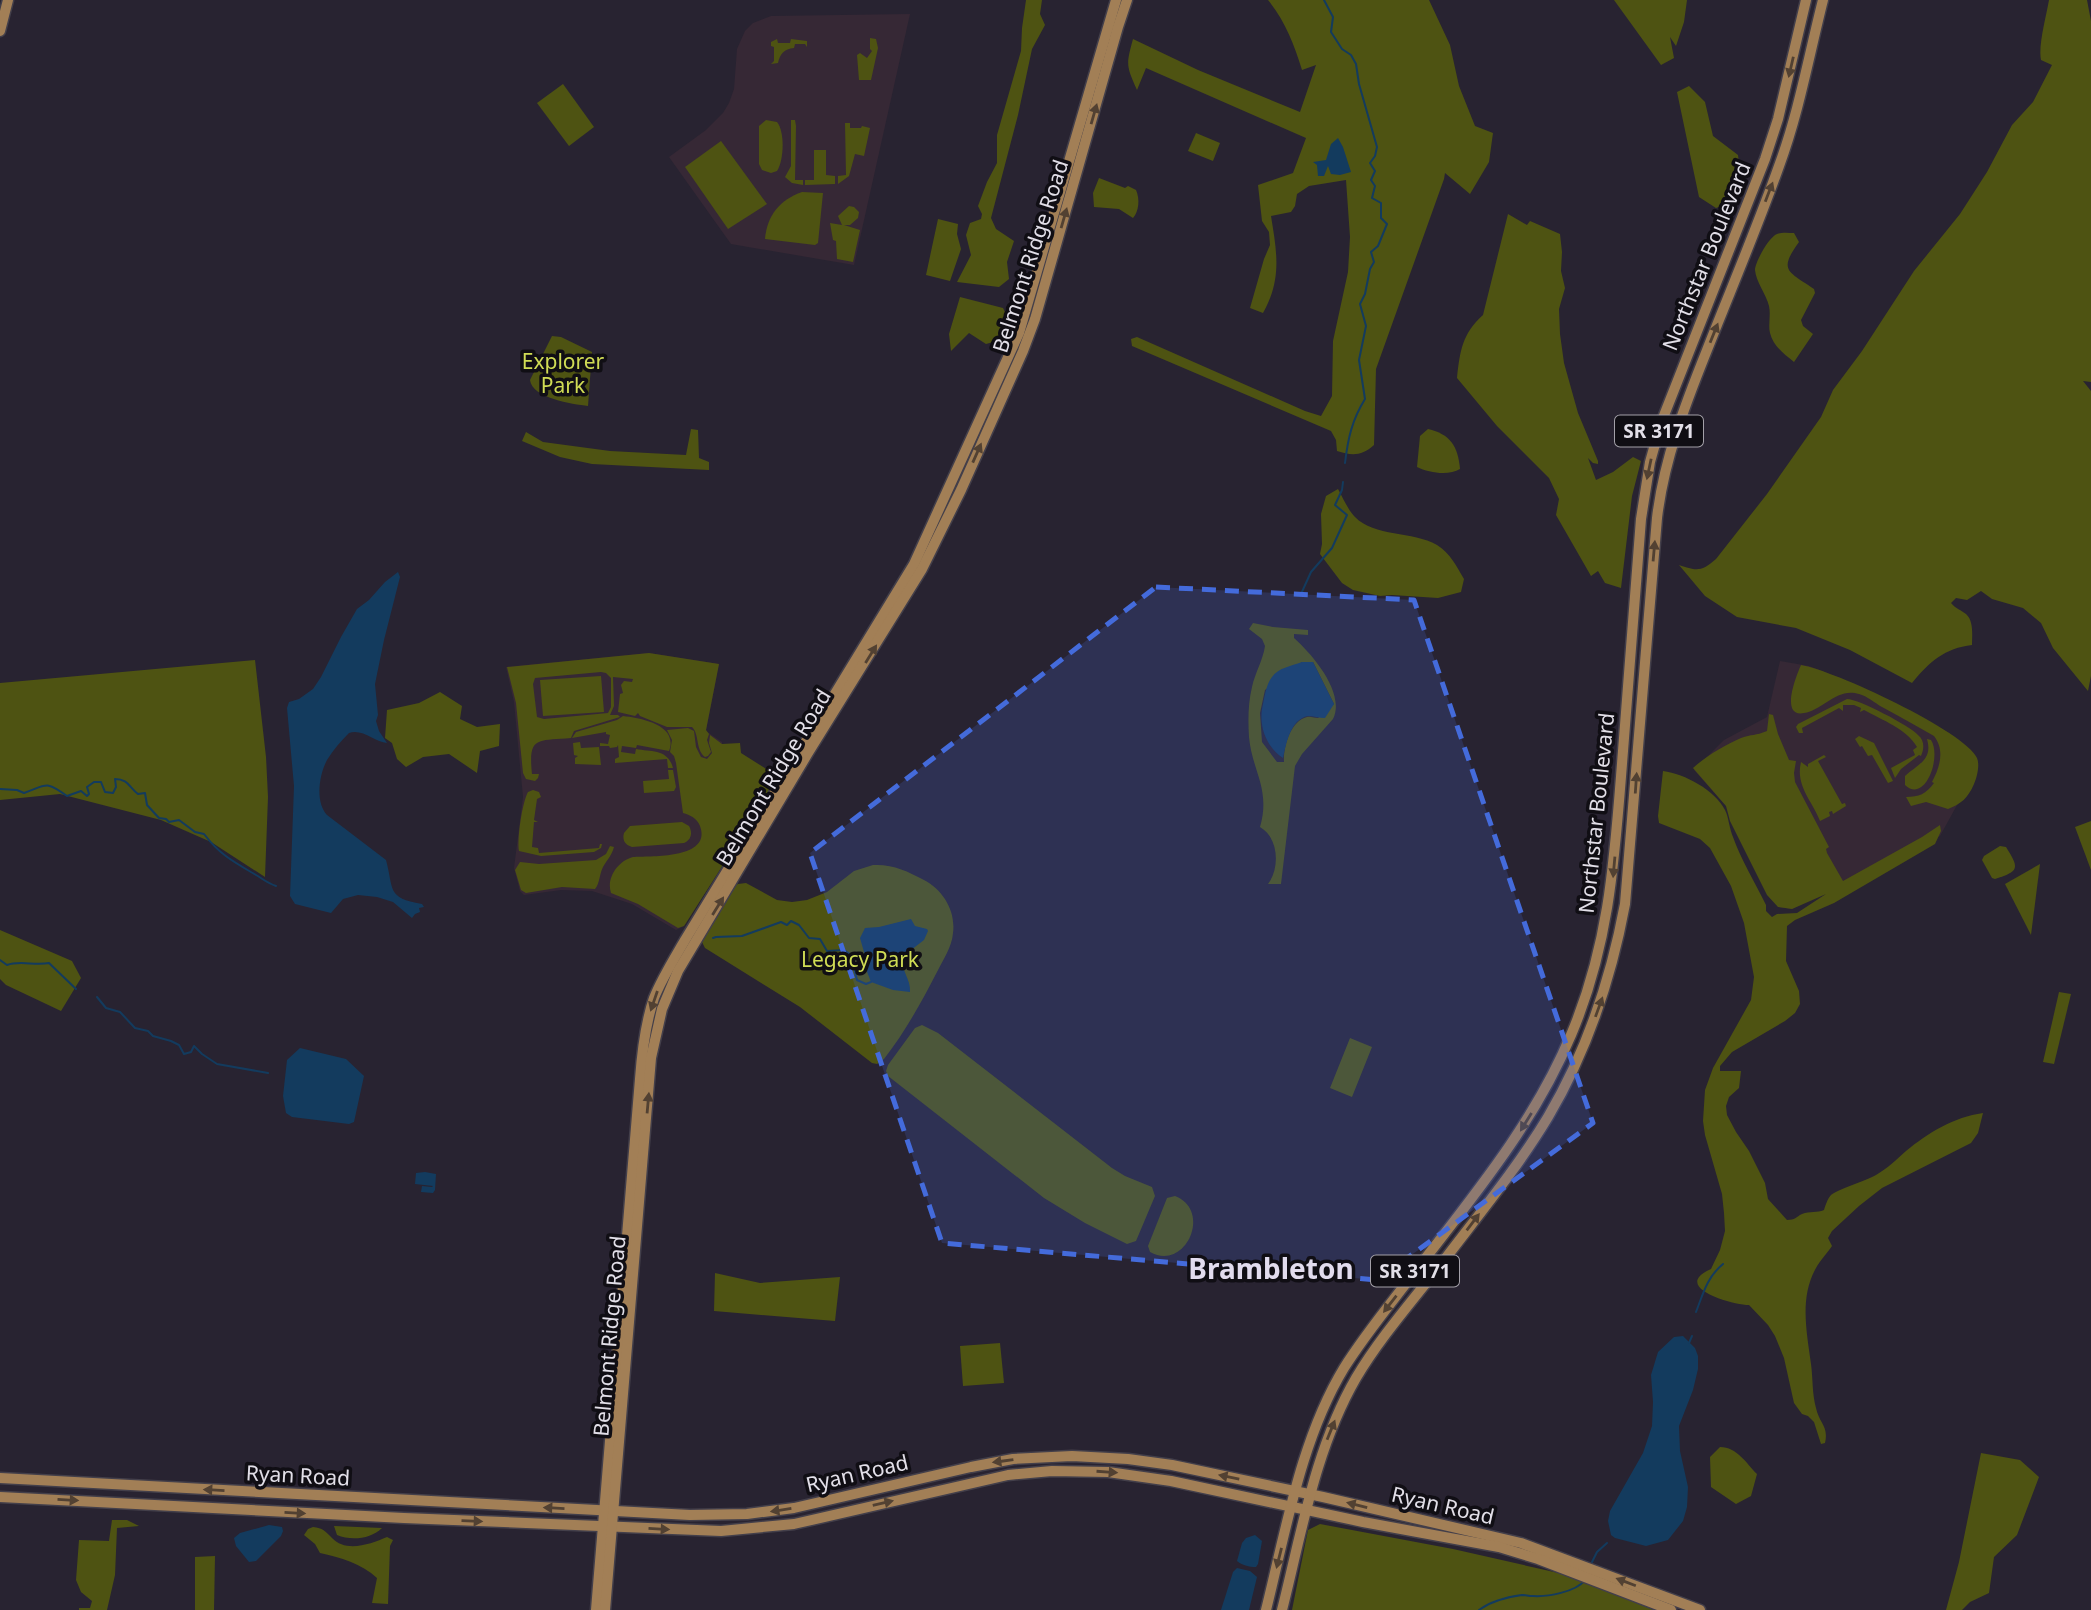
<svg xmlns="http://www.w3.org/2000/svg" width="2091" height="1610" font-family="'Noto Sans',sans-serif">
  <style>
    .education { fill: #362835 }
    .green { fill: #4e5312; fill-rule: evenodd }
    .water { fill: #133b5e }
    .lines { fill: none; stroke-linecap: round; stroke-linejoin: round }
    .stream { stroke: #133b5e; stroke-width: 2 }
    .major-casing { stroke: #433f4a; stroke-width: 13 }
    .major { stroke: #a27f56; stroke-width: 10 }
    .oneway { fill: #524132 }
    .marked { fill: #446bdb; fill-opacity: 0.2; stroke: #446bdb; stroke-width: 5; stroke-dasharray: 14 9; stroke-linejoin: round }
    .labels { text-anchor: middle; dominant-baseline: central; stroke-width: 7; stroke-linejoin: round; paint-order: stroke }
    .shield { fill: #100e14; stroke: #a3a0a8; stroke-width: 2 }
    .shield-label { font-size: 19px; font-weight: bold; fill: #e2dfe8 }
    .street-label { font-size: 21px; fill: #e2dfe8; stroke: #100e14 }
    .park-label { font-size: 21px; fill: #d0dc55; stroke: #100e14 }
    .district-label { font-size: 28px; font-weight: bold; fill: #e2dcee; stroke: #100e14 }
  </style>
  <rect width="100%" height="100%" fill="#282331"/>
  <g class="education">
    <polygon points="910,14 854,265 731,244 669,157 706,130 723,113 729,103 734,89 737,49 745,31 753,23 771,16"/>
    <polygon points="649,653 719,664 706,731 722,742 723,754 779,777 684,926 676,930 632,904 592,891 561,890 524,895 520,891 514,868 523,797 514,702 506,667"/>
    <polygon points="1780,661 1809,666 1840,678 1912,712 1949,733 1971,750 1978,762 1978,767 1940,836 1792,909 1778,907 1731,822 1727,807 1694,770 1724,740 1767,717"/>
  </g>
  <g class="green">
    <polygon points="1026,0 1042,0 1040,14 1045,25 1032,49 1018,115 991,218 996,229 1014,241 1007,262 1009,279 999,287 957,282 971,255 966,235 970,223 981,219 982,214 978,206 987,182 997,163 997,135 1021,51 1022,28"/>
    <path d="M1268 0H1429L1450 45 1459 86 1475 126 1493 133 1489 162 1470 194 1445 173 1444 179 1376 369 1374 445C1362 456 1352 456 1337 451L1336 440 1331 431 1132 346 1131 339 1137 337 1305 411 1321 416 1332 396 1333 341 1348 272 1350 237 1346 180 1309 186 1297 194 1295 206 1291 212 1271 216C1277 253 1282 279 1263 313L1250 308 1264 259 1270 245 1269 232 1262 221 1258 185 1293 173 1306 138 1146 68 1137 90C1126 65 1126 65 1133 39L1198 70 1300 112 1316 65 1302 70C1294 44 1285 21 1268 0Z"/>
    <polygon points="1614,0 1687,0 1684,22 1676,46 1670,37 1674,58 1661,65"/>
    <path d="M2049 0H2087L2091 21V382L2083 381 2091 391V676L2088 691 2053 648 2041 623 2023 608 1992 599 1981 591 1967 600 1956 598 1951 603C1956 609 1961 610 1966 614 1974 621 1972 636 1972 645 1945 648 1929 662 1912 683L1850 650 1796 628 1737 617 1705 596 1679 565C1697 571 1701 572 1716 559L1767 494 1821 417 1833 390 1862 351 1914 271 1960 214 1987 172 2012 125 2033 102 2052 65 2041 60C2038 46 2046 17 2049 0Z"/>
    <polygon points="870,38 876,39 878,48 871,80 859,80 857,55 860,53 867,58 872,51 870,49"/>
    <path d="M777 39 778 43H790L791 39 807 41V47L805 44H795L794 48C784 49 780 54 778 63L771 64 774 61V47L771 46V42Z"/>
    <polygon points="563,84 594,127 569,146 537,103"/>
    <polygon points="1689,86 1705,102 1713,136 1738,155 1740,172 1730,203 1716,208 1699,197 1677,92"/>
    <path d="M766 120 777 122C785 132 784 160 777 171L771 173 762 170 759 164V126Z"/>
    <polygon points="791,120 795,120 796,126 795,180 803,180 803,185 792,183 785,177 791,166"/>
    <polygon points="845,123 850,123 850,128 861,128 862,126 870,128 864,156 855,154 849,176 838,184 838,176 846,175"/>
    <polygon points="1196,133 1220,143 1213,161 1188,151"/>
    <polygon points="721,141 767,204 728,229 685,167"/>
    <polygon points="814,150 826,150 826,175 835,176 835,184 805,185 805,180 814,180"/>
    <path d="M1099 178 1125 188 1128 186 1136 190C1140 199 1139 211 1133 218L1119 209 1094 207 1093 193Z"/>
    <path d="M802 192 823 193 818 243 815 245 765 239C767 215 780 200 802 192Z"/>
    <polygon points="849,206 854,207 859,212 858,218 850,225 844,225 860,230 853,262 837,259 836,241 833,240 830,223 842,225 838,216"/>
    <path d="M1508 214 1527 225 1530 221 1560 234 1562 252 1561 271 1565 288 1559 309 1560 334 1564 363 1578 413 1598 461V464L1593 463 1588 458 1596 480 1613 472 1633 457 1641 461 1632 496 1621 588 1605 583 1598 571 1591 576 1556 515 1559 499 1549 478 1497 426 1457 378C1460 351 1462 334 1483 315Z"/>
    <polygon points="938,219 958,224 957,234 961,249 950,281 926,275"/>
    <path d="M1794 233 1799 242C1778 271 1788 271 1814 289L1815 293 1801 320 1803 326 1813 334 1794 362C1784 354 1773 346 1770 333 1768 325 1771 315 1769 306 1766 294 1756 282 1755 270 1755 262 1769 237 1777 234 1782 232 1789 233 1794 233Z"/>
    <polygon points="960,297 1003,308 1009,320 997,341 986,344 969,333 951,351 949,334"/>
    <path d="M552 336 561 337 592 352 588 406C572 404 532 398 530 380Z"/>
    <polygon points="691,429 698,430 699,458 709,462 709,470 592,464 560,457 522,441 526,432 543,442 610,451 686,455"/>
    <path d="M1428 429C1450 434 1458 446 1460 469 1449 476 1429 473 1417 467L1420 436Z"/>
    <path d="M1338 489C1343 498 1348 510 1355 517 1374 537 1413 531 1437 545 1450 553 1457 567 1464 579L1461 592 1438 598 1392 595 1380 596 1353 590 1342 583 1320 554 1322 544 1321 514 1326 496Z"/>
    <path d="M1253 623 1273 627 1308 630V635L1294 634V638C1312 654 1346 693 1333 719L1302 754 1295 766 1281 884H1268C1280 868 1279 838 1260 827 1271 789 1252 771 1249 737 1248 721 1248 703 1252 687 1255 673 1263 660 1265 646L1262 639 1249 629ZM1302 662H1313L1334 704 1318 718C1316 718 1309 716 1307 717 1290 721 1283 748 1284 762H1277L1262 742 1260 713 1265 690Z"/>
    <path d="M649 653 719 664 706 730 709 734 707 740 711 752 708 756 705 757C695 749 700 735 692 727H667L640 716 638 713 635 716 618 712 620 694 623 693 621 685 624 681 632 682 633 679 613 677 614 706 610 715H618L620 717 574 731 571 738C537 741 528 736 532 774H539L538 778 535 781 526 779 523 773 516 703 507 667ZM601 672 606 673 611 678V707L608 713 544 719 537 717 533 684 535 678Z"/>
    <polygon points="255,660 266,757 268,797 265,877 211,842 161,820 60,794 0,800 0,683"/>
    <path d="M1801 665C1833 670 1965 731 1977 758 1980 765 1977 777 1974 784 1968 798 1961 804 1948 809L1926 802 1911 806 1906 797C1919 797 1926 794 1934 783L1932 782C1940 767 1945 750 1934 736 1917 726 1900 717 1882 707 1875 703 1867 696 1859 694 1837 687 1823 710 1804 713 1779 718 1797 674 1801 665Z"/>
    <polygon points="601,676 604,712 543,716 540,680"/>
    <polygon points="440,692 462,706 460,719 477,727 500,724 499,746 480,751 477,773 449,754 423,757 406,767 397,759 392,743 385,738 387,710 419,703"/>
    <path d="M1847 699C1859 699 1910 726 1918 735 1925 741 1924 749 1921 756L1919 755 1901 769 1895 778 1891 768 1915 755 1913 750 1917 747C1907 729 1882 720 1864 710L1860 712 1861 708 1854 705H1843V711L1839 708 1802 728 1803 733H1799L1796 727 1798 724Z"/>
    <path d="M1769 714 1773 715 1778 734 1789 760 1796 761 1794 773 1795 782 1829 847 1826 849 1827 853 1843 881 1922 837 1940 825 1941 831 1935 844 1834 903 1795 920 1787 926 1786 961 1799 991 1800 1004 1795 1013 1785 1021 1732 1052 1720 1066V1071H1741L1739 1088 1729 1097 1726 1106 1727 1115 1736 1132 1749 1151 1765 1183 1768 1199 1787 1220C1795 1220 1796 1217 1802 1214 1810 1211 1817 1213 1824 1210 1826 1204 1827 1200 1831 1195 1840 1188 1864 1182 1876 1175 1888 1168 1896 1160 1906 1151 1928 1133 1954 1117 1983 1113L1978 1133 1971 1143 1882 1188 1859 1206 1832 1231 1828 1238 1832 1246C1827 1253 1820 1261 1816 1268 1799 1298 1807 1333 1811 1364 1813 1379 1812 1394 1816 1408 1819 1423 1829 1426 1825 1443L1821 1444 1814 1422 1808 1416 1802 1414 1794 1403 1784 1358 1775 1336 1768 1325 1749 1305C1732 1305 1670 1287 1711 1269L1720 1250 1725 1231 1724 1213 1722 1194 1705 1135 1703 1121 1705 1090 1713 1068 1751 1000 1754 977 1744 923 1731 886 1710 848 1700 839 1659 823 1658 816 1663 771C1685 774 1715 790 1725 810 1729 818 1729 828 1733 837 1741 860 1755 882 1766 905V911L1772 917 1777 914 1797 913 1826 894 1792 909 1778 907 1767 895 1730 821 1726 806 1693 768C1706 756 1725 745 1741 738 1752 734 1755 736 1767 731Z"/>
    <path d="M623 716C641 718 679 725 669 751L637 745 636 748 622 746 621 752 635 754 636 749C652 752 668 749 673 768H668L667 759 615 763V759L619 757 618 745 617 747 610 748 609 746H600V743L608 744 610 735 606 734V732L572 738 576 732 617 720Z"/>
    <path d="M688 728 694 731 696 747 701 757 707 759 712 753 709 743 710 735 722 744 740 743 741 753 779 777 686 923 684 926 678 928 638 904 611 893C606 878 618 861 633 857 652 856 712 859 700 826 697 818 690 815 683 813L676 763 674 756 670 752 672 740 667 730Z"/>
    <polygon points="1859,736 1874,743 1893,781 1888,783 1872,755 1868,756 1862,746 1860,747 1855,739"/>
    <path d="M1927 739 1931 740C1942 757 1925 804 1905 785V776C1918 764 1933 760 1927 739Z"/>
    <polygon points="580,742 581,748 599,747 601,765 575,764 575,758 578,756 574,755 573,743"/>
    <path d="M1824 755 1826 757 1818 761 1842 804 1845 803 1846 806 1833 814 1832 811 1829 812 1830 816 1820 821C1813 802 1795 786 1801 762L1808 767V764Z"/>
    <polygon points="668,770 673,770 676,787 674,791 644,793 643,781 669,779"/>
    <path d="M533 790 539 792 541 797 537 799 534 820 538 822H534L532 847 538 848 539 853 599 848 600 844H602L601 848 594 852 541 856 519 851C517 839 522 803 528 792Z"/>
    <polygon points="2091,821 2091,870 2075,827"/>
    <path d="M682 822 689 826C693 833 691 840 684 843L632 847C625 845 622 840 624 833L630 826Z"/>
    <path d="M610 846 614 847C612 855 607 860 603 867 599 875 600 883 595 889L562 887 526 893 521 890 515 870 520 862 539 864 596 860 606 854Z"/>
    <path d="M2000 846 2006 847C2019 868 2020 871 1995 879L1992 878 1982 860 1984 856Z"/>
    <polygon points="2040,864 2031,935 2005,884"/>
    <path d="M873 865C893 864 907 871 924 880 943 890 956 911 953 933 952 947 943 960 937 972 921 1003 905 1032 884 1059L877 1064 872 1063 800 1007 705 948 702 942 703 936 733 887 738 884 746 883 777 900 792 902 807 900 827 892 854 871Z"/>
    <polygon points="0,930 72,961 81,978 61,1011 6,985 0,979"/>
    <polygon points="2059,992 2071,994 2054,1064 2043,1062"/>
    <polygon points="922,1025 938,1033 1112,1168 1125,1176 1152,1187 1155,1196 1136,1241 1127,1244 1085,1223 1044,1198 888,1076 886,1071 888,1065 915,1028"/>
    <polygon points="1350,1038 1372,1047 1352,1097 1330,1088"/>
    <path d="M1175 1196C1213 1211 1185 1272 1150 1252L1148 1246 1167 1198Z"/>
    <polygon points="715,1273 760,1283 840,1277 835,1321 714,1311"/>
    <polygon points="1000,1343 1004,1383 963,1386 960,1346"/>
    <path d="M1720 1447C1737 1447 1746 1463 1757 1474L1751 1496 1736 1504 1711 1487 1710 1457Z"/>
    <polygon points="1981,1453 2020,1460 2039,1477 2017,1535 1994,1557 1989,1593 1970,1602 1962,1610 1946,1610 1959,1562"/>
    <polygon points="112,1520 127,1520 139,1526 117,1528 115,1575 107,1610 79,1610 79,1608 90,1608 92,1601 81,1592 76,1580 79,1540 109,1541"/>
    <polygon points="1320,1524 1453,1549 1563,1574 1654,1610 1292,1610 1308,1530"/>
    <path d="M334 1526 382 1528C371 1539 351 1541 337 1535Z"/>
    <path d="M313 1527C323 1528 325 1531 332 1538 346 1553 371 1544 387 1537L393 1540 390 1546 388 1604 372 1603 377 1578C362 1564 340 1557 320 1553L315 1544 304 1535 308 1529Z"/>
    <polygon points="215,1556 214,1610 195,1610 195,1557"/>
  </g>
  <g class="water">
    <polygon points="1338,138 1343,147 1351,172 1340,175 1331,174 1328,166 1324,176 1318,176 1317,165 1313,162 1326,160 1331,144"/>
    <path d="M398 572 400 577 384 640 375 684 378 715 376 721 379 731 387 743C375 742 362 728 349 733 341 741 333 750 327 760 319 775 315 802 327 815L386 860C394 889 386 898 422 904L424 907 419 908 420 912 415 914 412 918 393 902 377 897 358 895 343 899 331 913 295 904 290 896 294 786 287 708 289 702 299 699 313 689 321 677 341 637 357 609 369 600 385 582Z"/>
    <path d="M1302 662H1313L1334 704 1325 718C1319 718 1313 716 1308 716 1290 719 1286 745 1283 758 1265 746 1258 724 1263 704 1265 695 1266 685 1272 677 1278 668 1291 666 1302 662Z"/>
    <path d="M911 919 915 926 927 929 928 931 924 940 902 957C901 971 911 979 910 992L893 990 871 982 866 969V959L860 938 865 928 879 927Z"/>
    <polygon points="300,1048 346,1059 364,1076 354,1122 349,1124 292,1117 286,1113 283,1096 287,1060"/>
    <polygon points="425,1172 436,1174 435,1190 433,1193 421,1192 422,1186 432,1187 433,1186 415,1184 416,1173"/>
    <polygon points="1683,1336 1695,1348 1698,1356 1698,1369 1693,1390 1679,1426 1680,1451 1688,1487 1687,1507 1683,1521 1668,1540 1646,1546 1615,1538 1611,1535 1608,1521 1610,1511 1643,1453 1652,1426 1653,1402 1651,1375 1658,1352 1674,1337"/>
    <polygon points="269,1525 282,1527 283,1531 281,1536 256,1561 249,1562 236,1546 234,1538 240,1533"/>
    <path d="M1255 1535 1262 1541 1258 1564 1256 1567C1249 1567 1242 1565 1237 1561L1242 1543 1246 1538Z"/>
    <polygon points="1237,1568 1250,1571 1257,1577 1249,1610 1221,1610 1233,1572"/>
  </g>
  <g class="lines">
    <g class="stream">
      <path d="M1324 0 1333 17 1331 32 1342 49 1351 55 1356 64 1359 84 1377 147 1375 156 1370 163 1375 171 1371 180 1375 186 1372 198 1381 203V218L1387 224 1378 246 1371 252 1374 262 1370 269 1365 294 1360 304 1366 326 1359 360 1365 399C1352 420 1348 438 1345 463"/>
      <polyline points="1301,594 1311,572 1332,548 1347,515 1335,505 1342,490 1343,482"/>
      <path d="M0 789 17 790 24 793C47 785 45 780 67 796L81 791 87 796 89 794 87 787 94 782H101L105 792 113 793 116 787 115 779C128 779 129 787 138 794L145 793 147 805 159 818 166 819 169 822 179 820 195 832 204 834C220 855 234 862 256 875 263 879 267 883 276 886"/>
      <polyline points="713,938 716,937 742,936 781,922 787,925 791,921 799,925 809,938 820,939 827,951 844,950 851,955 857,980 866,984 871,982"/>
      <path d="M0 960 7 965C20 960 35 966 49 963L76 989"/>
      <polyline points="97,997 106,1008 120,1012 135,1028 148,1031 153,1036 171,1041 179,1045 184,1054 191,1052 194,1046 202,1054 217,1064 268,1073"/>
      <path d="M1696 1312C1703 1294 1707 1277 1723 1264"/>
      <polyline points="1689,1343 1692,1336"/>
      <polyline points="1592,1562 1597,1552 1607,1543"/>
      <path d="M1479 1610C1491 1601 1507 1597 1522 1595 1526 1595 1528 1596 1533 1596 1547 1597 1576 1592 1585 1580"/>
    </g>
    <g class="major-casing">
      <g id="major">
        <polyline points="0,31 8,0"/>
        <polyline points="0,1478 690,1515 747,1514 794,1508 971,1467 1013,1459 1072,1456 1128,1459 1172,1465 1323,1497 1521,1543 1700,1610"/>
        <polyline points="0,1497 404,1518 721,1531 794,1524 1008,1475 1052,1471 1108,1472 1171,1481 1363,1522 1499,1547 1538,1559 1671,1610"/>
        <path d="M596 1610 640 1079C642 1052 645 1024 654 998 662 978 674 959 685 940L914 564 1019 333 1116 0"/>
        <polyline points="605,1610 651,1058 662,1009 678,971 808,753 922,569 961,490 1023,351 1035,319 1118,27 1127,0"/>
        <path d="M1266 1610C1286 1530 1301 1439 1344 1368 1364 1336 1388 1307 1411 1277 1470 1200 1533 1126 1571 1035 1611 941 1615 851 1623 751 1629 673 1635 597 1641 519L1650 462 1661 423 1765 159 1778 119 1806 0"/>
        <path d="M1282 1610C1302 1531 1315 1449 1356 1378 1381 1336 1415 1298 1445 1259 1480 1213 1518 1167 1548 1117 1587 1051 1611 979 1625 904L1657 518C1664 459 1685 405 1707 350 1731 289 1757 228 1779 166 1799 112 1809 55 1823 0"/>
      </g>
    </g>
    <use href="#major" class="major"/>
  </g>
  <defs><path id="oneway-solid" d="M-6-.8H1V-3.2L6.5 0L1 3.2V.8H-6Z" transform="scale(1.75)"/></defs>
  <g class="oneway">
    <use href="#oneway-solid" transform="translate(1791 67) rotate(103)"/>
    <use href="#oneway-solid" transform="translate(1094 114) rotate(-74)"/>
    <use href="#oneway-solid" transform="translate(1769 192) rotate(-69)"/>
    <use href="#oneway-solid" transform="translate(1064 218) rotate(-74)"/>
    <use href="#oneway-solid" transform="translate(1714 333) rotate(-68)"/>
    <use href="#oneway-solid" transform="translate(977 453) rotate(-66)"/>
    <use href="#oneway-solid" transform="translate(1649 469) rotate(102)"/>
    <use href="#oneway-solid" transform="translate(1654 551) rotate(-85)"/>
    <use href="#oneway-solid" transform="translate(871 654) rotate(-58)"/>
    <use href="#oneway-solid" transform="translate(1636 783) rotate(-86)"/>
    <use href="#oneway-solid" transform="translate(1614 867) rotate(95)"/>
    <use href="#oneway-solid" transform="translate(718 906) rotate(-58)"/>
    <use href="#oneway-solid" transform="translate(654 1001) rotate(109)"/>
    <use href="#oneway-solid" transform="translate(1599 1007) rotate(-70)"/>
    <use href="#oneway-solid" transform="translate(648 1103) rotate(-85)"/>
    <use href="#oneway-solid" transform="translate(1526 1122) rotate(122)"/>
    <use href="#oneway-solid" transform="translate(1473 1222) rotate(-53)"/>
    <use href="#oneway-solid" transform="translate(1390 1304) rotate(128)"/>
    <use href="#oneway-solid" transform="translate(1331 1430) rotate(-68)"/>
    <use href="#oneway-solid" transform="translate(1003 1461) rotate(172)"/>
    <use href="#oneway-solid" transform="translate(1107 1472) rotate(4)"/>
    <use href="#oneway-solid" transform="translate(1229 1477) rotate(-168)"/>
    <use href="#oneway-solid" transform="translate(214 1490) rotate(-177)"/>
    <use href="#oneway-solid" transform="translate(68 1500) rotate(3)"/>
    <use href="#oneway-solid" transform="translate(883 1503) rotate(-13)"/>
    <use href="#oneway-solid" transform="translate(1357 1505) rotate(-166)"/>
    <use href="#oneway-solid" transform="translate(554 1508) rotate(-177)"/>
    <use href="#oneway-solid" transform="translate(781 1510) rotate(171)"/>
    <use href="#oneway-solid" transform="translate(295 1513) rotate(3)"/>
    <use href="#oneway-solid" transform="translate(472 1521) rotate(2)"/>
    <use href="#oneway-solid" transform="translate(659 1529) rotate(3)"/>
    <use href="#oneway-solid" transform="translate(1279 1558) rotate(104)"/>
    <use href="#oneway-solid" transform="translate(1626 1582) rotate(-159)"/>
  </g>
  <path class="marked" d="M1156 587 1414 600 1593 1123 1377 1280 942 1243 810 853Z"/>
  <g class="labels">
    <g class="shield">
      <rect x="1615" y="415.5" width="88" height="31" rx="5"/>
      <rect x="1371" y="1255.5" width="88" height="31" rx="5"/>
    </g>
    <g class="shield-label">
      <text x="1659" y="431">SR 3171</text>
      <text x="1415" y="1271">SR 3171</text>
    </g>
    <g class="street-label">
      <text transform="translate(1030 256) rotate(-72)">Belmont Ridge Road</text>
      <text transform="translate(1706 256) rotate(-68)">Northstar Boulevard</text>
      <text transform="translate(773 777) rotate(-59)">Belmont Ridge Road</text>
      <text transform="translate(1596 813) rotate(-84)">Northstar Boulevard</text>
      <text transform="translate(609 1336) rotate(-85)">Belmont Ridge Road</text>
      <text transform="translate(857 1473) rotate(-13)">Ryan Road</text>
      <text transform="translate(298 1475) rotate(3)">Ryan Road</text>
      <text transform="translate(1443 1505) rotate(13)">Ryan Road</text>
    </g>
    <g class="park-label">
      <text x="563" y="361">Explorer<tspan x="563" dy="24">Park</tspan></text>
      <text x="860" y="959">Legacy Park</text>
    </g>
    <g class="district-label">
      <text x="1271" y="1268">Brambleton</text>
    </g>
  </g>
</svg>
